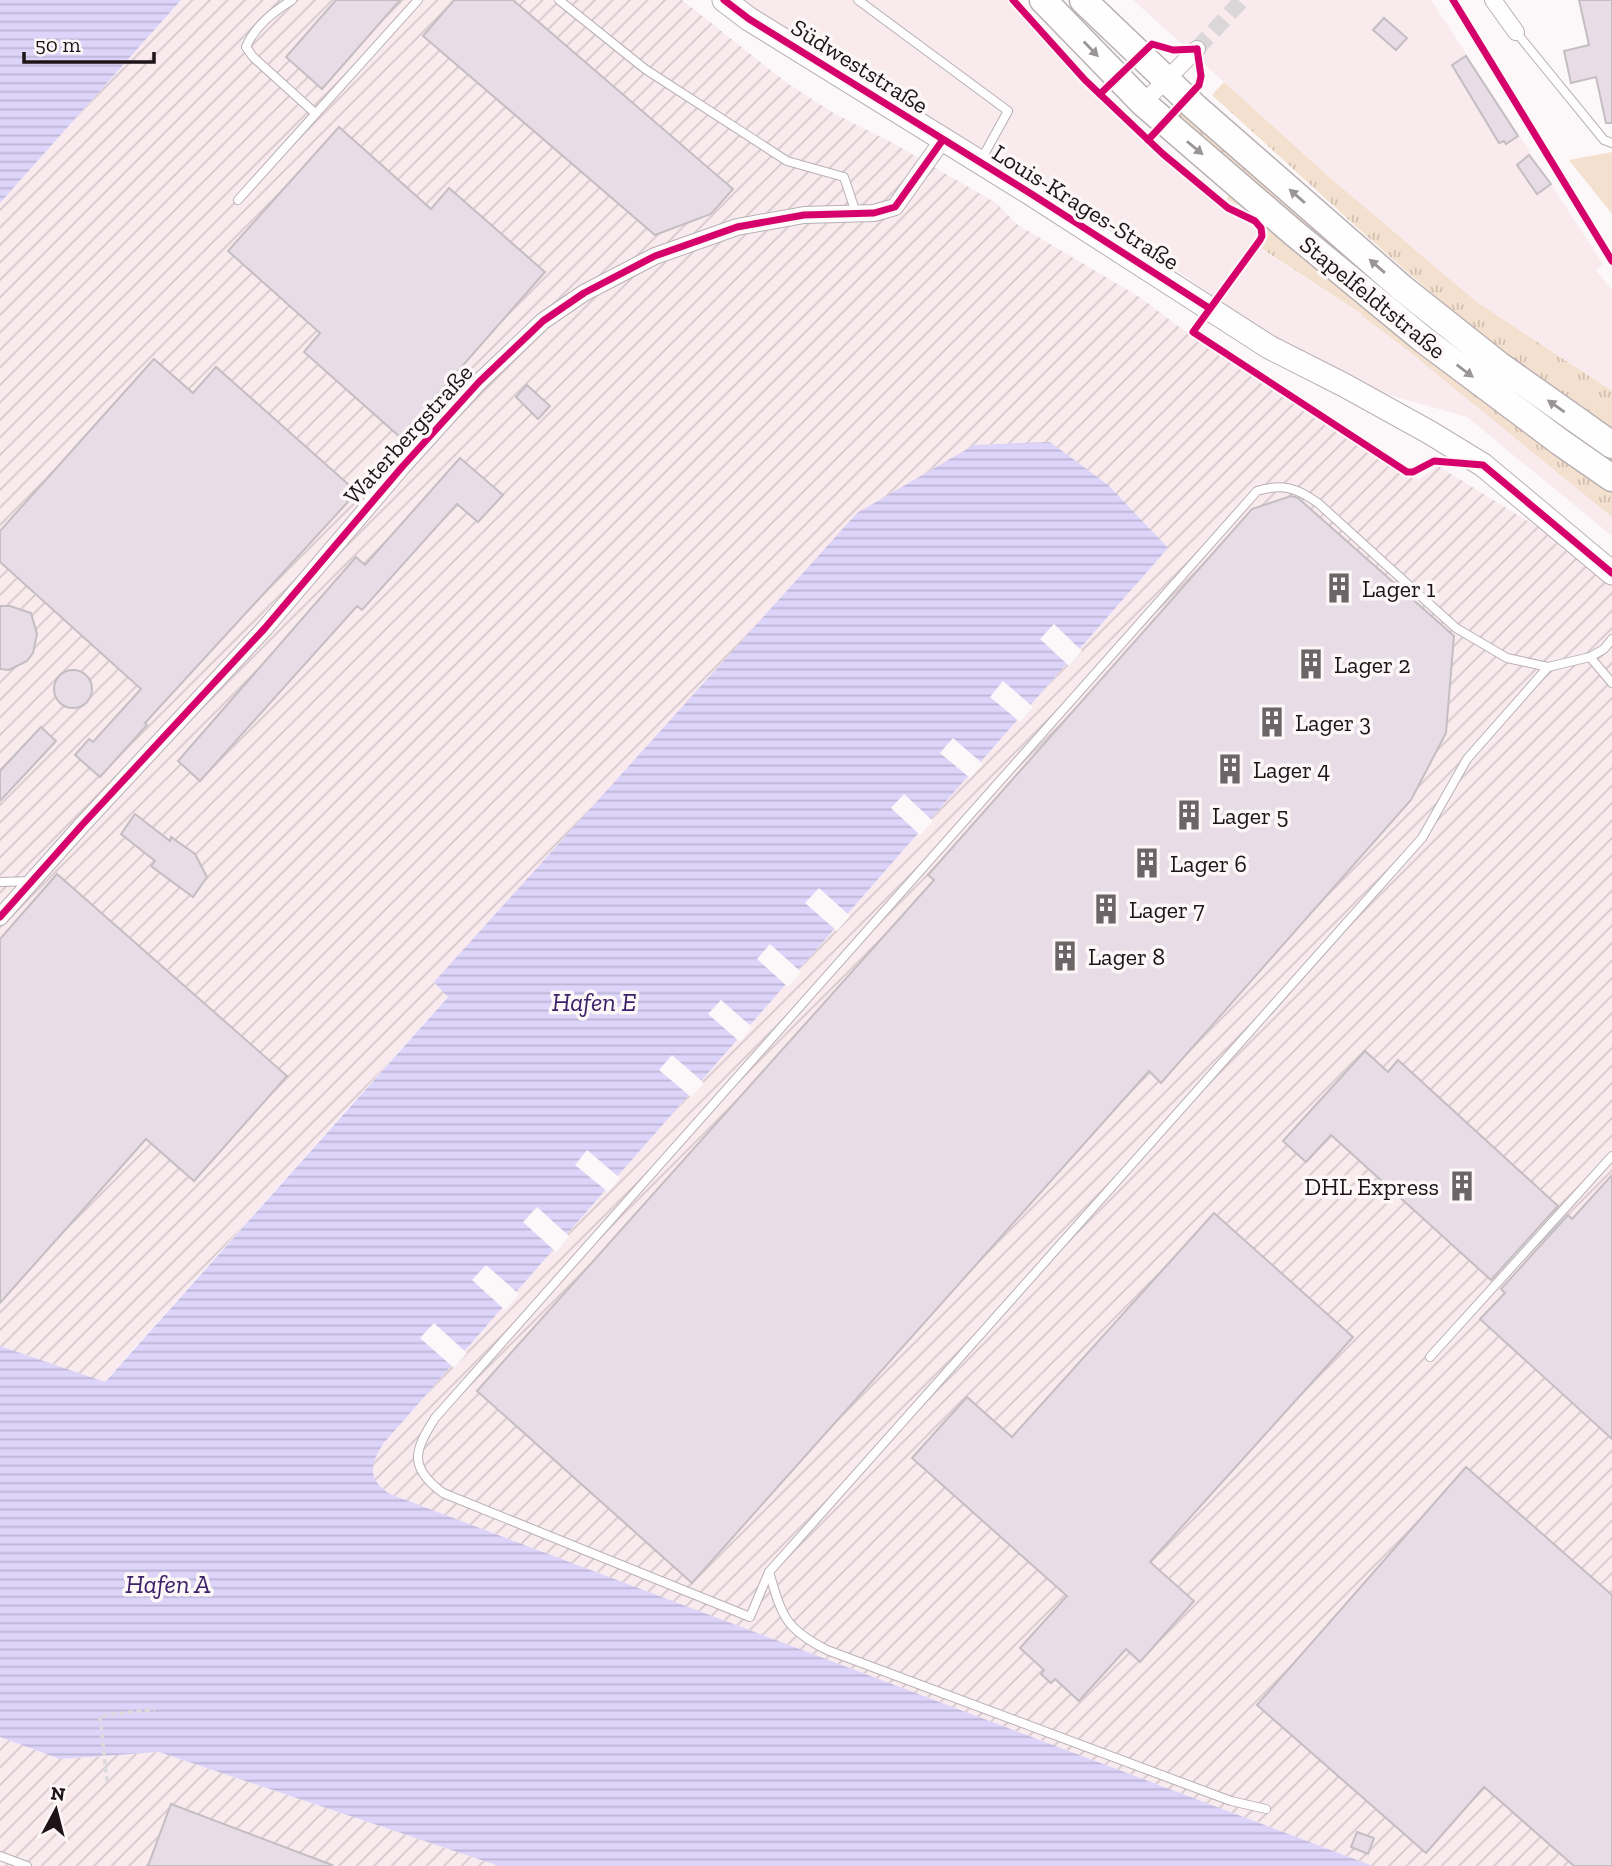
<svg xmlns="http://www.w3.org/2000/svg" width="1612" height="1866" font-family="'Zilla Slab',serif">
  <style>
    .built { fill: #f9eaee }
    .industrial { fill: url(#industrial-furrows) }
    .grass { fill: url(#grass-tufts) }
    .green { fill: #f4e0ce }
    .water { fill: url(#water-rules) }
    .pier { fill: #fcf8f9 }
    .building { fill: #e8dce6; stroke: #c4bec2; stroke-width: 2 }
    .lines { fill: none; stroke-linecap: round; stroke-linejoin: round }
    .street-tunnel { stroke: #dbd6d7; stroke-width: 16; stroke-dasharray: 16 8; stroke-linecap: butt }
    .lane-casing { stroke: #b8b0b3; stroke-width: 10 }
    .street-casing { stroke: #b8b0b3; stroke-width: 18 }
    .secondary-casing { stroke: #b8b0b3; stroke-width: 25 }
    .primary-casing { stroke: #b8b0b3; stroke-width: 29 }
    .path { stroke: #dcdada; stroke-width: 3.5; stroke-dasharray: 5 3.5; stroke-linecap: butt }
    .lane { stroke: #fffefe; stroke-width: 8 }
    .street { stroke: #fffefe; stroke-width: 16 }
    .secondary { stroke: #fffefe; stroke-width: 23 }
    .primary { stroke: #fffefe; stroke-width: 26 }
    .cycleway-casing { stroke: #fdf7f8; stroke-width: 11 }
    .cycleway { stroke: #d6006c; stroke-width: 7 }
    .oneway { fill: #9a9596 }
    .labels { text-anchor: middle; dominant-baseline: central; stroke-width: 7; stroke-linejoin: round; paint-order: stroke }
    .street-label { font-size: 24px; fill: #1e1417; stroke: #fdf7f8 }
    .poi-label { font-size: 24px; fill: #1e1417; stroke: #fdf7f8; text-anchor: start }
    .water-label { font-size: 26px; font-style: italic; fill: #3a216a; stroke: #fdf7f8 }
  </style>
  <defs>
    <pattern id="industrial-furrows" width="10" height="10" patternUnits="userSpaceOnUse" patternTransform="scale(1.75)"><rect width="10" height="10" fill="#f9eaee"/><path d="M-1 1l2-2M0 10L10 0M9 11l2-2" fill="none" stroke="#d5c8cb"/></pattern>
    <pattern id="grass-tufts" width="24" height="20" patternUnits="userSpaceOnUse" patternTransform="scale(1.75)"><rect width="24" height="20" fill="#f4e0ce"/><path d="M3 7l-1-3M5 7V3M7 7l1-3M15 17l-1-3M17 17v-4M19 17l1-3" fill="none" stroke="#d1bfb0"/></pattern>
    <pattern id="water-rules" width="6" height="5" patternUnits="userSpaceOnUse" patternTransform="scale(1.75)"><rect width="6" height="5" fill="#dcd4f9"/><path d="M0 2.5h6" fill="none" stroke="#bcb5d5"/></pattern>
  </defs>
  <rect width="100%" height="100%" fill="#fcf8f9"/>
  <g class="built">
    <polygon points="744,0 1007,0 1105,105 1152,148 1223,208 1269,238 1262,250 1362,314 1362,316 1406,349 1544,460 1612,517 1612,536 1467,417 1379,392 1271,338 1129,236 792,35"/>
    <polygon points="1133,0 1431,0 1603,264 1596,270 1612,290 1612,391 1478,303 1328,176"/>
  </g>
  <g class="industrial">
    <polygon points="181,0 682,0 787,83 835,114 891,142 996,203 1018,225 1141,298 1199,342 1406,477 1419,479 1438,466 1583,555 1612,580 1612,1866 1373,1866 390,1494 379,1487 373,1478 373,1459 383,1444 1168,548 434,982 448,996 104,1382 0,1346 0,203"/>
    <polygon points="0,1737 60,1759 159,1752 499,1866 0,1866"/>
  </g>
  <g class="grass">
    <path d="M1224 82 1328 176 1478 303 1612 391V431C1466 335 1341 211 1212 95Z"/>
    <polygon points="1181,108 1612,454 1612,465 1414,318 1174,117"/>
    <path d="M1228 196 1267 218 1612 487V517L1406 349 1362 316V314L1262 249C1281 218 1249 214 1227 199Z"/>
  </g>
  <polygon class="green" points="1612,152 1612,214 1569,160"/>
  <g class="water">
    <polygon points="0,0 181,0 0,203"/>
    <path d="M1050 442 1108 485 1168 548 383 1444C370 1465 367 1479 390 1494L1373 1866H499L159 1752 60 1759 0 1737V1346L105 1382 448 997 434 982 857 513 974 445Z"/>
  </g>
  <g class="pier">
    <polygon points="1054,624 1082,651 1069,666 1040,639"/>
    <polygon points="1003,681 1033,707 1020,722 990,697"/>
    <polygon points="953,738 983,764 970,778 940,753"/>
    <polygon points="904,794 933,821 920,835 891,808"/>
    <polygon points="819,888 850,916 837,931 805,903"/>
    <polygon points="770,944 801,972 788,987 757,959"/>
    <polygon points="721,1000 752,1027 740,1042 708,1014"/>
    <polygon points="672,1055 704,1083 691,1097 659,1070"/>
    <polygon points="587,1150 620,1178 608,1192 575,1165"/>
    <polygon points="537,1207 569,1236 556,1252 523,1222"/>
    <polygon points="486,1265 519,1294 505,1310 472,1280"/>
    <polygon points="434,1323 467,1353 454,1368 420,1338"/>
  </g>
  <g class="building">
    <polygon points="336,0 400,0 322,89 286,57"/>
    <polygon points="454,0 513,0 733,189 711,214 655,235 423,36"/>
    <polygon points="1579,0 1612,0 1612,123 1606,123 1596,77 1571,83 1564,51 1589,45"/>
    <polygon points="1384,18 1407,38 1396,50 1373,30"/>
    <polygon points="1466,56 1518,136 1506,144 1504,141 1499,143 1452,65"/>
    <polygon points="339,127 431,209 449,188 545,272 400,437 304,352 320,333 228,251"/>
    <polygon points="1529,155 1551,184 1537,194 1517,165"/>
    <polygon points="154,359 193,393 216,367 357,492 145,723 147,725 100,777 75,755 89,739 93,742 141,689 0,562 0,531"/>
    <polygon points="527,385 550,406 538,419 516,397"/>
    <polygon points="460,458 503,495 478,522 457,504 362,610 357,606 200,781 178,761 356,557 365,565"/>
    <polygon points="1291,496 1298,498 1454,636 1446,733 1411,800 1161,1083 1149,1071 692,1583 477,1391 934,880 928,875 1252,509"/>
    <polygon points="0,606 10,606 31,613 37,634 33,653 27,661 9,670 0,669"/>
    <circle cx="73" cy="689" r="19"/>
    <polygon points="41,727 56,741 0,801 0,771"/>
    <polygon points="135,814 170,841 171,837 195,854 207,877 193,897 151,866 155,861 121,834"/>
    <polygon points="57,874 287,1076 194,1181 146,1139 0,1303 0,939"/>
    <polygon points="1365,1051 1388,1072 1398,1060 1558,1206 1491,1280 1331,1135 1306,1162 1283,1141"/>
    <polygon points="1612,1175 1612,1439 1480,1319 1505,1293 1501,1289 1568,1215 1572,1219"/>
    <polygon points="1214,1213 1353,1337 1150,1562 1194,1601 1140,1662 1126,1649 1079,1701 1055,1679 1051,1683 1041,1674 1044,1670 1020,1648 1067,1596 912,1458 967,1397 1012,1437"/>
    <polygon points="1466,1467 1612,1595 1612,1866 1574,1866 1484,1787 1426,1853 1257,1705"/>
    <polygon points="171,1804 332,1865 331,1866 148,1866"/>
    <polygon points="1357,1832 1374,1838 1368,1854 1351,1847"/>
  </g>
  <g class="lines">
    <polyline class="street-tunnel" points="1197,49 1242,0"/>
    <g class="lane-casing">
      <g id="lane">
        <path d="M292 0C273 12 255 26 246 47L253 57 315 113"/>
        <polyline points="559,0 645,69 787,161 844,177 856,213"/>
        <polyline points="858,0 1008,111 981,160"/>
        <polyline points="1516,32 1604,140 1612,143"/>
        <polyline points="238,200 418,0"/>
        <polyline points="1590,657 1612,683"/>
        <path d="M1548 667 1507 658 1456 628 1318 503C1297 488 1282 483 1257 491L435 1418C414 1451 408 1467 443 1493L750 1617 769 1572 1422 838 1467 759 1548 667 1590 657 1604 649 1612 639"/>
        <polyline points="0,882 31,881"/>
        <polyline points="1430,1357 1612,1156"/>
        <path d="M769 1572C782 1616 785 1629 827 1650L1231 1801 1266 1809"/>
        <polyline points="0,1856 27,1866"/>
      </g>
    </g>
    <g class="street-casing">
      <g id="street">
        <polyline points="1493,0 1516,32"/>
        <polyline points="1143,103 1197,49"/>
        <polyline points="0,917 82,825 265,628 402,467 479,382 543,321 584,293 655,256 737,227 804,215 874,213 895,207 942,141"/>
      </g>
    </g>
    <g class="secondary-casing">
      <polyline id="secondary" points="724,0 749,19 1033,195 1269,347 1344,385 1429,432 1483,465 1612,573"/>
    </g>
    <g class="primary-casing">
      <g id="primary">
        <polyline points="1043,0 1143,103 1294,233 1424,340 1560,442 1612,478"/>
        <polyline points="1083,0 1195,107 1402,288 1499,365 1612,445"/>
      </g>
    </g>
    <polyline class="path" points="107,1781 100,1716 155,1709"/>
    <use href="#lane" class="lane"/>
    <use href="#street" class="street"/>
    <use href="#secondary" class="secondary"/>
    <use href="#primary" class="primary"/>
    <g class="cycleway-casing">
      <g id="cycleway">
        <polyline points="724,0 749,19 1033,195 1209,308"/>
        <polyline points="1013,0 1085,80 1163,154 1228,208 1255,221 1261,228 1262,236 1260,240 1193,332 1407,472 1413,472 1434,461 1483,465 1612,573"/>
        <polyline points="1453,0 1612,261"/>
        <polyline points="1100,94 1152,44 1173,50 1197,49"/>
        <polyline points="1148,140 1199,85 1201,76 1197,49"/>
        <polyline points="0,917 82,825 265,628 402,467 479,382 543,321 584,293 655,256 737,227 804,215 874,213 895,207 942,141"/>
      </g>
    </g>
    <use href="#cycleway" class="cycleway"/>
  </g>
  <defs><path id="oneway-solid" d="M-6-.8H1V-3.2L6.5 0L1 3.2V.8H-6Z" transform="scale(1.75)"/></defs>
  <g class="oneway">
    <use href="#oneway-solid" transform="translate(1091 49) rotate(46)"/>
    <use href="#oneway-solid" transform="translate(1195 148) rotate(40)"/>
    <use href="#oneway-solid" transform="translate(1297 196) rotate(-139)"/>
    <use href="#oneway-solid" transform="translate(1377 266) rotate(-139)"/>
    <use href="#oneway-solid" transform="translate(1465 371) rotate(37)"/>
    <use href="#oneway-solid" transform="translate(1556 406) rotate(-145)"/>
  </g>
  <defs>
    <g id="building-bare" transform="scale(2.415)"><path d="M-4-6H4V6H1V3H-1V6H-4ZM-2.5-4.3h1.7v1.8h-1.7ZM.8-4.3h1.7v1.8H.8ZM-2.5-1h1.7V.8h-1.7ZM.8-1h1.7V.8H.8Z" fill="#6c6466" stroke="#fdf7f8" stroke-width="2.5" paint-order="stroke"/></g>
  </defs>
  <g fill-rule="evenodd">
    <use href="#building-bare" x="1339" y="588"/>
    <use href="#building-bare" x="1311" y="664"/>
    <use href="#building-bare" x="1272" y="722"/>
    <use href="#building-bare" x="1230" y="769"/>
    <use href="#building-bare" x="1189" y="815"/>
    <use href="#building-bare" x="1147" y="863"/>
    <use href="#building-bare" x="1106" y="909"/>
    <use href="#building-bare" x="1065" y="956"/>
    <use href="#building-bare" x="1462" y="1186"/>
  </g>
  <g class="labels">
    <g class="street-label">
      <text transform="translate(860 66) rotate(32)">Südweststraße</text>
      <text transform="translate(1086 207) rotate(32)">Louis-Krages-Straße</text>
      <text transform="translate(1373 297) rotate(39)">Stapelfeldtstraße</text>
      <text transform="translate(408 434) rotate(-48)">Waterbergstraße</text>
    </g>
    <g class="poi-label">
      <text x="1362" y="588">Lager 1</text>
      <text x="1334" y="664">Lager 2</text>
      <text x="1295" y="722">Lager 3</text>
      <text x="1253" y="769">Lager 4</text>
      <text x="1212" y="815">Lager 5</text>
      <text x="1170" y="863">Lager 6</text>
      <text x="1129" y="909">Lager 7</text>
      <text x="1088" y="956">Lager 8</text>
      <text x="1439" y="1186" text-anchor="end">DHL Express</text>
    </g>
    <g class="water-label">
      <text x="594" y="1002">Hafen E</text>
      <text x="168" y="1584">Hafen A</text>
    </g>
  </g>
  <g transform="translate(56 1810) rotate(7)" stroke="#fdf7f8" stroke-width="5" paint-order="stroke">
  <path d="M0-5L12 26L0 18L-12 26Z" fill="#1e1417"/>
  <text y="-10" font-size="19" font-weight="bold" text-anchor="middle" fill="#1e1417">N</text>
  </g>
  <path d="M24 52v10h130v-10" fill="none" stroke="#1e1417" stroke-width="3.5"/>
  <text x="35" y="52" font-size="21" fill="#1e1417" stroke="#fdf7f8" stroke-width="5" paint-order="stroke">50 m</text>
</svg>
